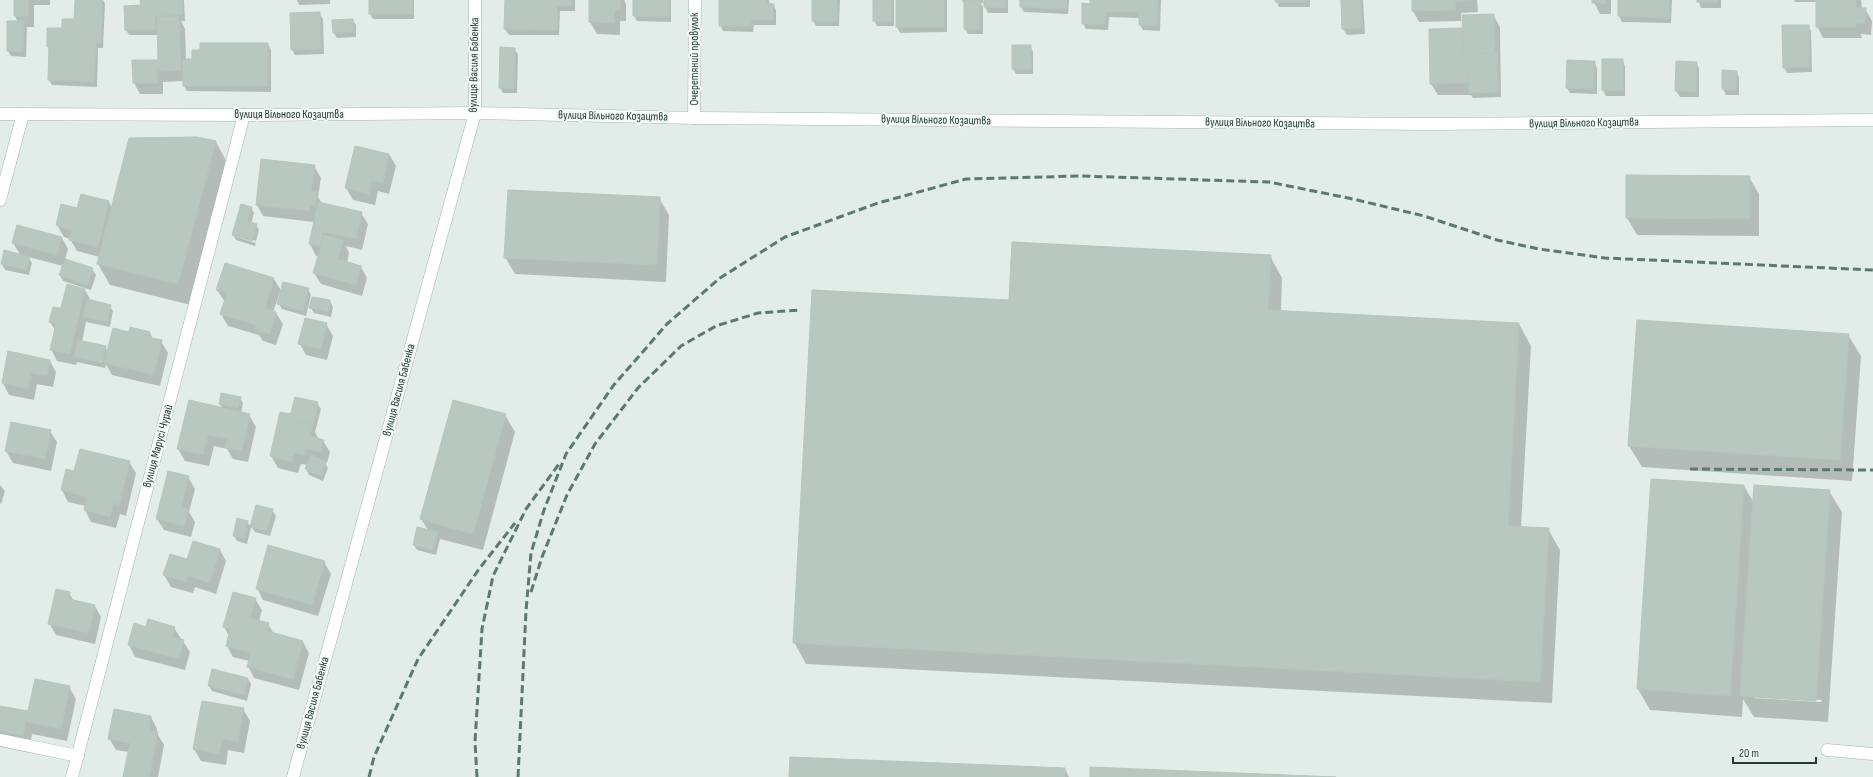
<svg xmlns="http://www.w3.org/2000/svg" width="1873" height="777" font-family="'Sofia Sans Condensed',sans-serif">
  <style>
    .shadow { fill: #0003; fill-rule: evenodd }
    .building { fill: #b8c7c0; stroke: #b5c6be }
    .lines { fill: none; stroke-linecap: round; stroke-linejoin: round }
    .minor-casing { stroke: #a5b4af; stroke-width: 13 }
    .minor { stroke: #fff; stroke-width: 12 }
    .rail { stroke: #5d7870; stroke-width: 3; stroke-dasharray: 8 4; stroke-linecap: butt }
    .labels { text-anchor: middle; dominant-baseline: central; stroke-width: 4; stroke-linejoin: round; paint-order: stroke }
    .street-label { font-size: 12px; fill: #233d35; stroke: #f3f9f6 }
  </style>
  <rect width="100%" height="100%" fill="#e2ece8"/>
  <g class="shadow">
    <polygon points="15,0 50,0 50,5 34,5 34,27 27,27 26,57 11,56 8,51 18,22 15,16"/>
    <polygon points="76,0 103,0 105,4 103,48 98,48 97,87 52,85 49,80 50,51 48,47 63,29 75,20"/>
    <polygon points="141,0 184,0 185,21 181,21 185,29 186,60 193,60 201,51 268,44 271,50 271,92 187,91 184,86 184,81 163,82 163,94 140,94 134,83 159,61 158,35 129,35 126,30 142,6"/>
    <polygon points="297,0 330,0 330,4 299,5"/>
    <polygon points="370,0 414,0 414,19 373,19 370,14"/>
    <polygon points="506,0 575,0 575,11 560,11 559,35 509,35 505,29"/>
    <polygon points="590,0 624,0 626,4 626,21 620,21 620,35 597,34 590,22"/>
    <polygon points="634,0 671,0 671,22 637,21 634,16"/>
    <polygon points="720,0 769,0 769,5 773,5 776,10 776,25 754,25 753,32 723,31 720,25"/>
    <polygon points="813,0 840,0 839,26 816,26 813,20"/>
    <polygon points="874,0 894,0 894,26 877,26 874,20"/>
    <polygon points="897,0 947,0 947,32 900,33 897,27"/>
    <polygon points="962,0 983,0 983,3 980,3 983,7 983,34 968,34 965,29 964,3"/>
    <polygon points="985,0 1008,0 1008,13 988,13 985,7"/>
    <polygon points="1021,0 1069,0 1068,14 1024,12 1021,7"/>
    <polygon points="1091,0 1161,0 1160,31 1143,30 1140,25 1140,18 1109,17 1108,30 1086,29 1083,23 1091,5"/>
    <polygon points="1276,0 1310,0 1310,7 1279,7"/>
    <polygon points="1342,0 1363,0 1365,34 1347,35 1343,29"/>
    <polygon points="1413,0 1477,0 1478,12 1461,13 1461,21 1419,22 1413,11"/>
    <polygon points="1593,0 1611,0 1611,14 1600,14"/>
    <polygon points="1619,0 1672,0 1671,23 1622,22 1619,16"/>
    <polygon points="1698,0 1721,0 1721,8 1701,8"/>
    <polygon points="1794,0 1861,0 1862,9 1865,9 1872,21 1871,35 1861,34 1862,38 1823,38 1817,26 1817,2 1795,2"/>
    <polygon points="319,13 323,19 324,54 295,55 292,49"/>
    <polygon points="1493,15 1500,27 1501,97 1473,98 1471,95 1438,95 1431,84 1464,29"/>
    <polygon points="352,20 356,25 356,37 337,38 334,33"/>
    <polygon points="1808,26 1811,31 1812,72 1787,73 1784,67"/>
    <polygon points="1030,46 1033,52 1033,74 1016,74 1013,69"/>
    <polygon points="514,49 518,54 517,93 503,93 500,87"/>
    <polygon points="1622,60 1625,66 1625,96 1606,96 1603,90"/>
    <polygon points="1594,62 1597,68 1597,94 1570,93 1567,88"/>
    <polygon points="1696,63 1699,68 1699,97 1680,97 1676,91"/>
    <polygon points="1723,71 1736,72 1739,77 1739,95 1726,95 1723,89"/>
    <polygon points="197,138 216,142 228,164 191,305 110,285 98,264 100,257 77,251 70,239 64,237 57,225 62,205 78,210 109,202 112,208"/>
    <polygon points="356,147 389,154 396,166 389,194 378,191 375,205 353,200 346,188"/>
    <polygon points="314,166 321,178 318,197 323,205 361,213 368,224 362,250 346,246 349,253 347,263 361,267 367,278 362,296 321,284 314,273 319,256 316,256 310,244 314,222 263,216 257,205"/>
    <polygon points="1749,177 1759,194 1759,236 1637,235 1627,218"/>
    <polygon points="659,198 669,215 666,282 515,274 505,257"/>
    <polygon points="251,208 254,213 251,224 256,225 259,230 256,241 236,235 236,237 256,243 255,246 236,240 233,235"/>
    <polygon points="62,238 68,249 65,260 92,269 96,275 91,290 63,281 60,275 63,266 28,257 32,263 29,275 5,270 2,264 21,256 13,243"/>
    <polygon points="1270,256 1282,278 1281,312 1519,324 1531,346 1521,527 1548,529 1560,550 1552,703 806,664 794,642"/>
    <polygon points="274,279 282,292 308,289 311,295 306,316 282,309 279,304 282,292 280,292 273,312 276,313 283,324 276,345 263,341 259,335 228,326 221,314 225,302 217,290"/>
    <polygon points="85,290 91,301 110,306 113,311 110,327 86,322 82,342 105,347 108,352 130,333 149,332 153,339 161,341 168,353 160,386 112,375 106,364 105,368 77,362 76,365 57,361 51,349 55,330 50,322 62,310"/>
    <polygon points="330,301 333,307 331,317 314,313 310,307"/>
    <polygon points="326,324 333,336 327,360 306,355 300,344"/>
    <polygon points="1848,335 1861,356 1852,481 1642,467 1629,446"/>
    <polygon points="9,352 50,361 56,372 53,387 37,384 34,400 9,395 3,383"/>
    <polygon points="240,398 243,403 241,413 249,415 256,427 248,462 233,459 227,449 214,446 209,466 185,461 178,449 223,409 220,404"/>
    <polygon points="317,403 321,409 315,432 319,440 323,441 330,452 327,463 325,463 328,468 323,481 309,475 306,469 308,465 301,464 298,473 278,468 271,456 290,415"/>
    <polygon points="505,415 515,432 483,550 440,539 436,555 417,550 414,545 428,530 421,519"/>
    <polygon points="50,431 57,442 51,471 13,463 6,451"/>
    <polygon points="129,462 136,473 126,516 120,514 116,528 91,522 85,510 86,506 68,502 62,490 67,470 75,472"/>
    <polygon points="188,477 195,489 189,512 195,522 191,537 164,530 157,519"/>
    <polygon points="0,485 5,491 1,504 0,503"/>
    <path d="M1744 486 1754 503 1829 491 1842 512 1828 722 1754 717 1743 699 1742 717 1650 710 1638 689ZM1754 696 1822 700 1821 702 1754 698Z"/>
    <polygon points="272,510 276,516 270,536 255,532 251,526"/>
    <polygon points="247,522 251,527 247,544 237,541 234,536"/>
    <polygon points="220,550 226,561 216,594 195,587 193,593 171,587 164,575 187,561"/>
    <polygon points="324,562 331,574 318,616 263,600 257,588"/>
    <polygon points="69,593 74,601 95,606 101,617 95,644 56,635 49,623"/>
    <polygon points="234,593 255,599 262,610 259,621 268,624 274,634 303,642 309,653 299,690 254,678 248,666 249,661 233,657 227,646 229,636 224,627"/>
    <polygon points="146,628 174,628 190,652 185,670 135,657 129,645"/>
    <polygon points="248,679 251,684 247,701 212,691 209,686"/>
    <polygon points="69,687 76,699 67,741 32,734 30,747 0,738 0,707 29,712"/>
    <polygon points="243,709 250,721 244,753 228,750 226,765 201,761 194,749"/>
    <polygon points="151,717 157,729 157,733 164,745 158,777 124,777 129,752 116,750 109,738"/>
    <polygon points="1065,769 1069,777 790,777"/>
  </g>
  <g class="building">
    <rect x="14" y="0" width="14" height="16"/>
    <polygon points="75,0 102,0 101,43 96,43 94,82 48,80 49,47 47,47 47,28 62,28 62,19 74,19"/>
    <polygon points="140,0 182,0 182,15 155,16 155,29 125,30 124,6 141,5"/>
    <rect x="369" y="0" width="43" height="14"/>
    <polygon points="505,0 572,0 572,6 557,6 557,30 504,29"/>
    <polygon points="589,0 620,0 620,10 614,10 614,23 589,22"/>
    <polygon points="633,0 669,0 668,17 633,16"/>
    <polygon points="719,0 766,0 766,3 774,4 773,20 751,20 751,26 719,26"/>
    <rect x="812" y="0" width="25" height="21"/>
    <rect x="873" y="0" width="19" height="21"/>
    <rect x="896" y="0" width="48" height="27"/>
    <polygon points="980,0 980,29 964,29 964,1"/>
    <polygon points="984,0 1005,0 1005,8 984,7"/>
    <polygon points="1020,0 1066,0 1066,9 1020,7"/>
    <polygon points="1090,0 1158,0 1157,25 1139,25 1139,12 1106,12 1105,24 1082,24 1082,3 1090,4"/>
    <rect x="1275" y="0" width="32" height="2"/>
    <polygon points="1341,0 1361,0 1362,28 1342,29"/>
    <polygon points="1412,0 1472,0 1472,1 1455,2 1455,10 1412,11"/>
    <rect x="1592" y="0" width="13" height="3"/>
    <polygon points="1618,0 1669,0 1669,18 1618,16"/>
    <rect x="1697" y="0" width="21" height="2"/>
    <polygon points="1816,0 1856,0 1856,8 1866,8 1865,23 1855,23 1856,27 1816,27"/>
    <polygon points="320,12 321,49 291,50 290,13"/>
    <polygon points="1494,14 1495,53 1463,54 1462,15"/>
    <polygon points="157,17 179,17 181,70 157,71 157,83 133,83 132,60 158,60"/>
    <polygon points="353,19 354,32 333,33 332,20"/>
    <polygon points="7,21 24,21 23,52 7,51"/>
    <polygon points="1782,25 1809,25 1809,67 1783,68"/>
    <polygon points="1463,28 1463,54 1458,54 1458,68 1468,68 1468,83 1430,84 1429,29"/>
    <polygon points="200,43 268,43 268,86 183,86 183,59 192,59 192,50 200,50"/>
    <rect x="1012" y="45" width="19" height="24"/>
    <polygon points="500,47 515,48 514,88 499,88"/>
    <polygon points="1497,53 1498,92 1469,93 1468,68 1458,68 1458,54"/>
    <polygon points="1602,59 1623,59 1623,91 1602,90"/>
    <polygon points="1567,60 1595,61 1594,89 1566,88"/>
    <polygon points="1676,61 1697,62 1696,92 1675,91"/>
    <polygon points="1722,70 1737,71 1736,90 1722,89"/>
    <polygon points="197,137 216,141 178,284 97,264 129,138"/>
    <polygon points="355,146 389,154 383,183 372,180 369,194 345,188"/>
    <polygon points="261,159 315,165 311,192 317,192 315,206 310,205 309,211 256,205"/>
    <polygon points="1626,175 1750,176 1749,219 1626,218"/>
    <polygon points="508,190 660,197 657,265 504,258"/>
    <polygon points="81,194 109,201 98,247 69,240 72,230 56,225 61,204 77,208"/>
    <polygon points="318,202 362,212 356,239 323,232 320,246 309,244"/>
    <polygon points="241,204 252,207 247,221 257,224 252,241 232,235"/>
    <polygon points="17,225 62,237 57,255 12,243"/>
    <polygon points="324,235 343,240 338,259 361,266 356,285 313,273"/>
    <polygon points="1012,242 1271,255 1268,310 1519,323 1508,526 1549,528 1540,682 793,643 812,290 1009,300"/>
    <polygon points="4,250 30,257 26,270 1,264"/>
    <polygon points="65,259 93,268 88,285 59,275"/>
    <polygon points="225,263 274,278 265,308 276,312 270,334 255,330 256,325 220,314 227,293 216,290"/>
    <polygon points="283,282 309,288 303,311 277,304"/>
    <polygon points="67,284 85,289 70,354 50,350 56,324 49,322 53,307 61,308"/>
    <polygon points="312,297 330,300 328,312 309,308"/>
    <polygon points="87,299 111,305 107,322 83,317"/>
    <polygon points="305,318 327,323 321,349 298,344"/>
    <polygon points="1637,320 1849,334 1840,460 1628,446"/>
    <polygon points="130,327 150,332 148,337 162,340 154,375 104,363 113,328 129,332"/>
    <polygon points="78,340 106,346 102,363 74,357"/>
    <polygon points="8,351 50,360 47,376 31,373 28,389 2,383"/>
    <polygon points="221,393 241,397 238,408 219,404"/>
    <polygon points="295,397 318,402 313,425 289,420"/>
    <polygon points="189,400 250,414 242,451 225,448 227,439 208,435 203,455 177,449"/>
    <polygon points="453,400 506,414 473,534 420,519"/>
    <polygon points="280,412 291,414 289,420 313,425 310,436 324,440 321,452 307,449 306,455 294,453 292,462 270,456"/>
    <polygon points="11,422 51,430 45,459 5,451"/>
    <polygon points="80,449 130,461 119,505 113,503 110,517 84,510 87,497 61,490 66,469 74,471"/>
    <polygon points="311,455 326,462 320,476 305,469"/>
    <polygon points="168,471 189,476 181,507 189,509 184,526 156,519"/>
    <polygon points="1651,479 1744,485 1730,696 1637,689"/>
    <polygon points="1754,485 1830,490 1816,701 1740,696"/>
    <polygon points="256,505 273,509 267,531 250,527"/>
    <polygon points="237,518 248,521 244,539 233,536"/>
    <polygon points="417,527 438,532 433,550 413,545"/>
    <polygon points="193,541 220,549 210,583 188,576 186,582 163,575 170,554 187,559"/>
    <polygon points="268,545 325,561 312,605 256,589"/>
    <polygon points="56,589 70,592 69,599 95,605 89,633 48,624"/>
    <polygon points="233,592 256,598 250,618 269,623 267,631 303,641 293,679 247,667 251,653 226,646 230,629 223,627"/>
    <polygon points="148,619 175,627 172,637 184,640 179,659 128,645 134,623 146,627"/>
    <polygon points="212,669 248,678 244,695 208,686"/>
    <polygon points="35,679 70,686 61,729 26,722 23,736 0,731 0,706 28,711"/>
    <polygon points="202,701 244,708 238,742 222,739 219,754 193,749"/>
    <polygon points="114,709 151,716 149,731 158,732 149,777 123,777 130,743 108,739"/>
    <polygon points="790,757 1065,768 1065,777 789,777"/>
    <polygon points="1090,767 1336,777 1090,777"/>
  </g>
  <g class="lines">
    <g class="minor-casing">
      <g id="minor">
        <polyline points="0,114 244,115 475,113 694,118 1429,124 1873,120"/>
        <polyline points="694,118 695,0"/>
        <polyline points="0,200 23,114"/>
        <polyline points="0,740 78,756"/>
        <polyline points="1827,750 1873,754"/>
        <polyline points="72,777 244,115"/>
        <polyline points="293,777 475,113 475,0"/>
      </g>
    </g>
    <use href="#minor" class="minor"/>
    <g class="rail">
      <polyline points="1690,469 1873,470"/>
      <polyline points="531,592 542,557 567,495 595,444 638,388 681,346 716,326 758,313 800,310"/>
      <polyline points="369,777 374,757 418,659 479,569 515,523"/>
      <polyline points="477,777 475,742 482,629 493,576 526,509 559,464"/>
      <polyline points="518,777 526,611 531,553 544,510 566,454 613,386 667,324 720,278 785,237 878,203 966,179 1080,176 1269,182 1353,199 1424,216 1497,240 1539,249 1605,258 1873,270"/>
    </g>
  </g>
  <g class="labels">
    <g class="street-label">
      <text transform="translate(694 59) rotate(-90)">Очеретяний провулок</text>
      <text transform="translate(474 65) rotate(-89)">вулиця Василя Бабенка</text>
      <text x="289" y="114">вулиця Вільного Козацтва</text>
      <text transform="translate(613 116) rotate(1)">вулиця Вільного Козацтва</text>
      <text transform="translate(936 120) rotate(1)">вулиця Вільного Козацтва</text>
      <text transform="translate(1260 123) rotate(1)">вулиця Вільного Козацтва</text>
      <text transform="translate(1584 123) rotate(-1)">вулиця Вільного Козацтва</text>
      <text transform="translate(399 390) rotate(-75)">вулиця Василя Бабенка</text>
      <text transform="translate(158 446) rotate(-75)">вулиця Марусі Чурай</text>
      <text transform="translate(313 703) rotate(-75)">вулиця Василя Бабенка</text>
    </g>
  </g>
  <path d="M1733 757v6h83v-6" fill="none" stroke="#233d35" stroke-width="2"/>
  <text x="1739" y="757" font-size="12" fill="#233d35" stroke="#f3f9f6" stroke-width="3" paint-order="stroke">20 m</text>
</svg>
